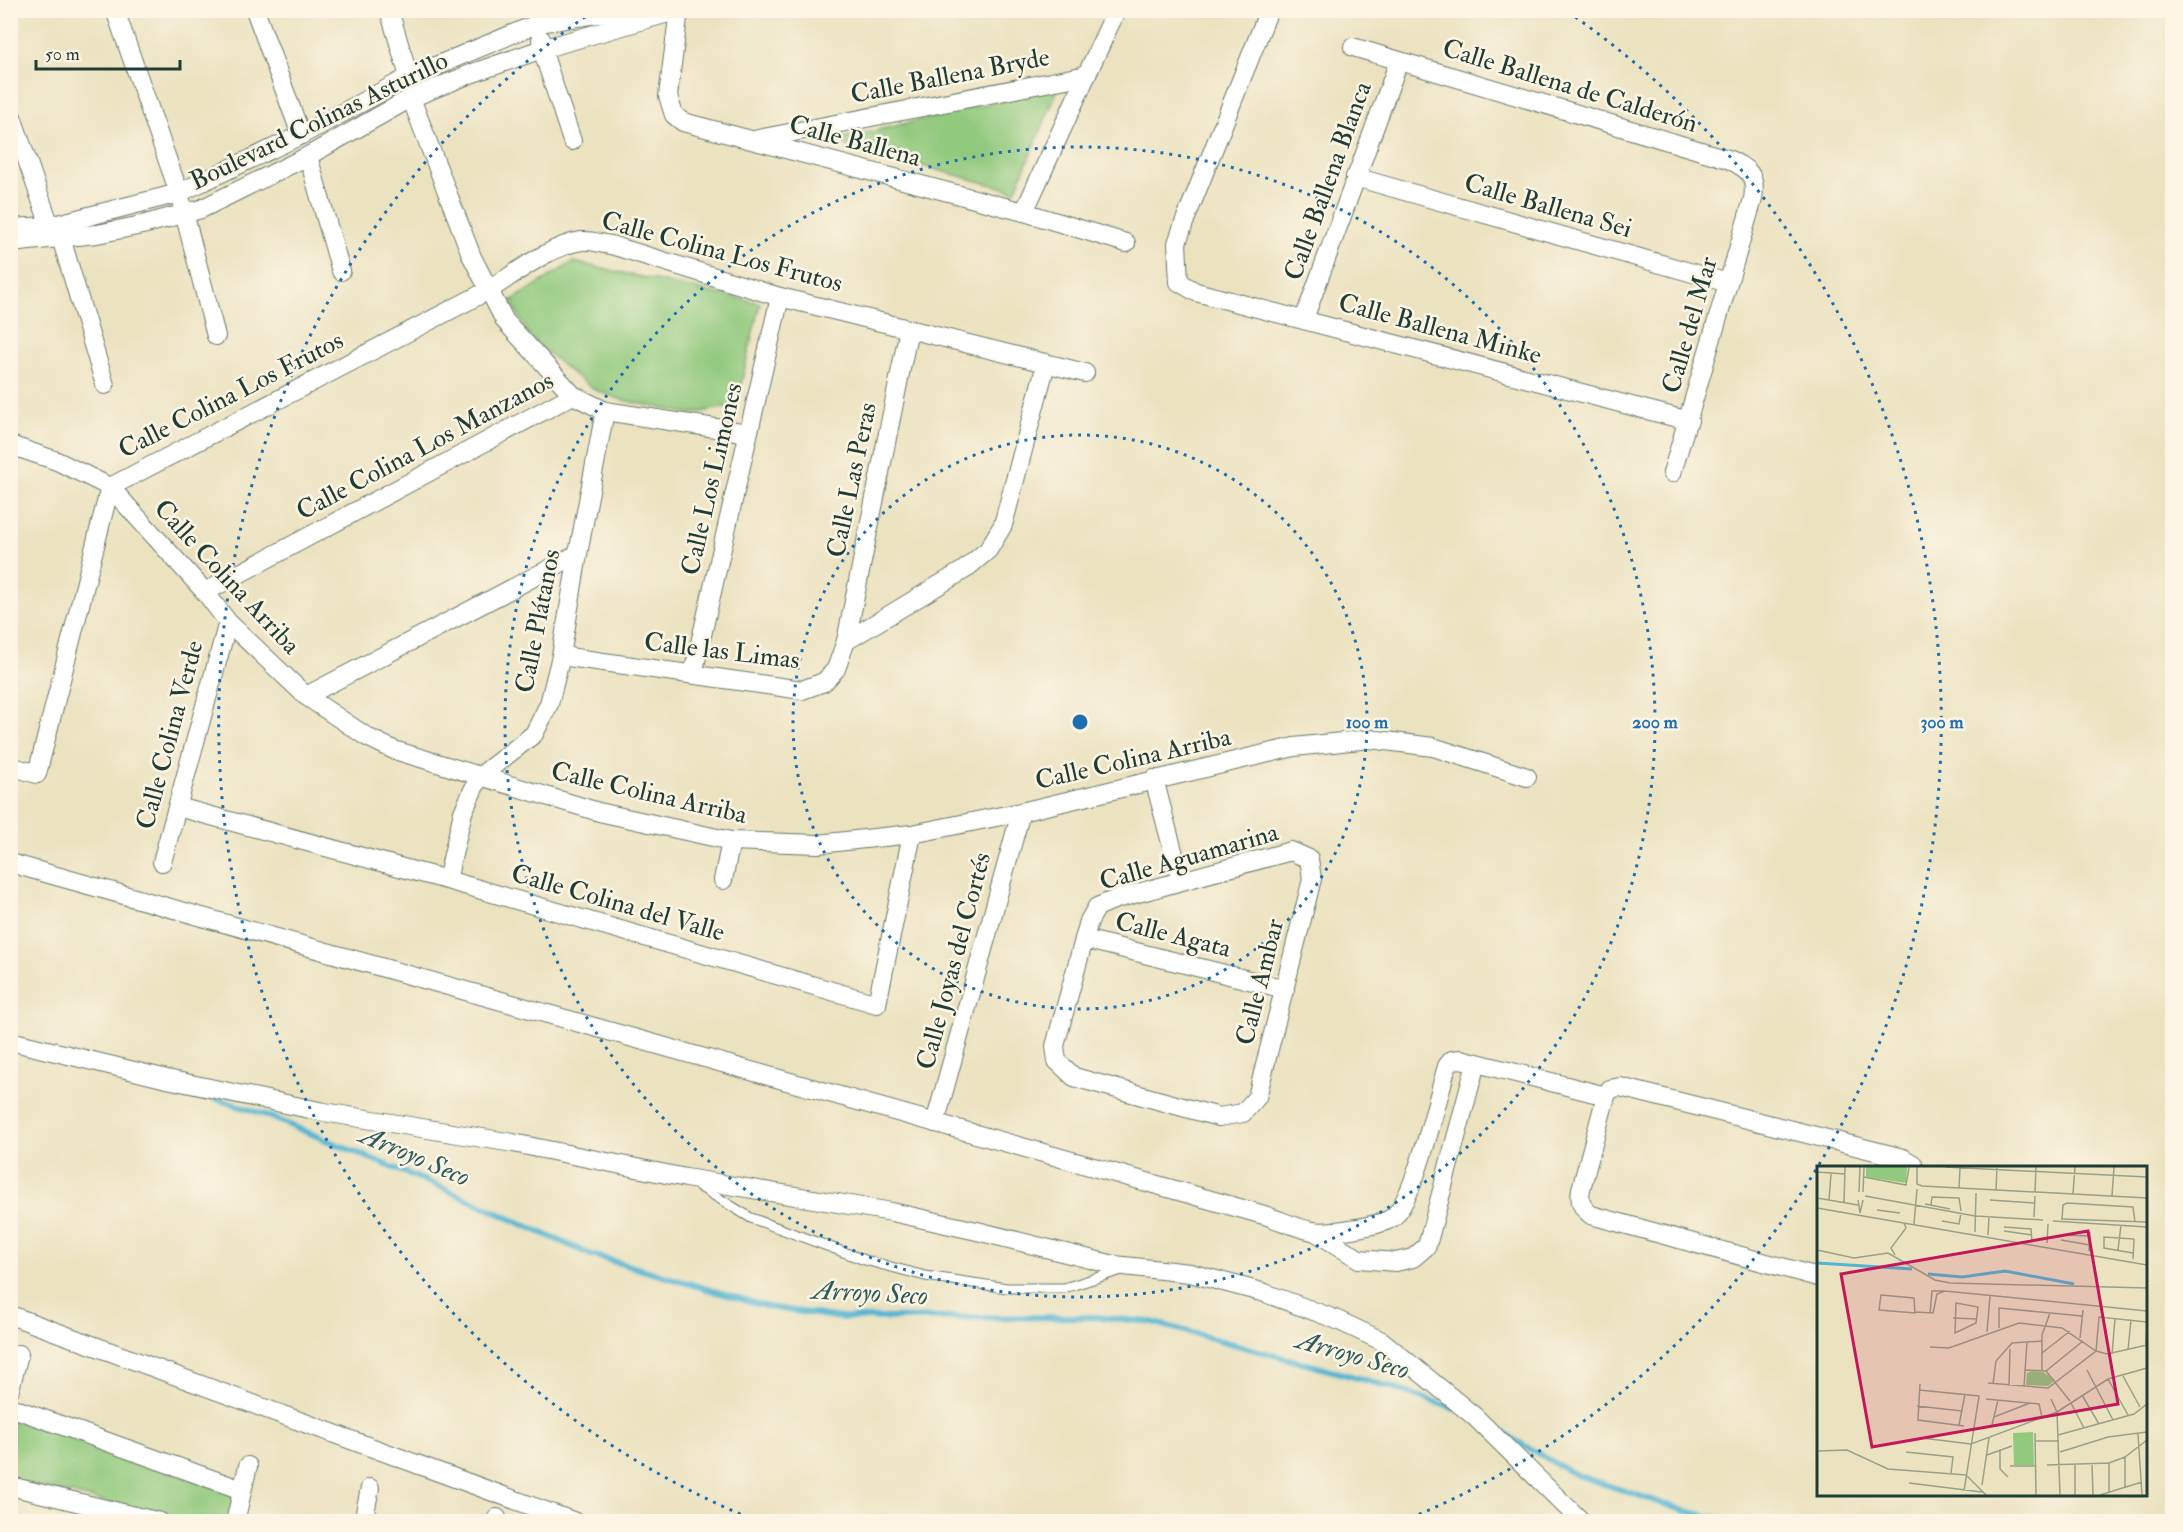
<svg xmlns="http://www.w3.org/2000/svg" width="2183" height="1532" font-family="'IM FELL Double Pica',serif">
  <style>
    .green { fill: #91c97d; stroke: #588358; stroke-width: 1.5 }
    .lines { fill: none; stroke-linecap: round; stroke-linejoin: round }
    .stream { stroke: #53b5d2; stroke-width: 6 }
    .lane-casing { stroke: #667765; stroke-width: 11 }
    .street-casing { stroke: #667765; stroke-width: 20 }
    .lane { stroke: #fff; stroke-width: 9 }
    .street { stroke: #fff; stroke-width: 18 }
    .ring { fill: none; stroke: #1f6fb2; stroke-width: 3; stroke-dasharray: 3 6 }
    .labels { text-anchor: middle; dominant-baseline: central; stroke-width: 5; stroke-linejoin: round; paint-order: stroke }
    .street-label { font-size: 26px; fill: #1f3d34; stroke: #fcf5e5 }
    .water-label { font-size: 27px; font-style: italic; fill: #2c5b5c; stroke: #fcf5e5 }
    .inset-river { fill: none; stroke: #53b5d2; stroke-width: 3 }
    .inset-road { fill: none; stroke: #99a088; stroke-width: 1.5 }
    .view { fill: #c2185b; fill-opacity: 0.15; stroke: #c2185b; stroke-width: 3 }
    .inset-edge { fill: none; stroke: #1f3d34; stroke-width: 3 }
    .centre { fill: #1f6fb2; stroke: #fcf5e5; stroke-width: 3 }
    .ring-label { font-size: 18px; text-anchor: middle; font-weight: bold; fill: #1f6fb2; stroke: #fcf5e5; stroke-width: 5; stroke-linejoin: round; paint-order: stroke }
  </style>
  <rect width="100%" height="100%" fill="#fcf5e5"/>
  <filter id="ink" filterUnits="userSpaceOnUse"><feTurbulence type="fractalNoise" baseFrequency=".0167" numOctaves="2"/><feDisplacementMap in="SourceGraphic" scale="12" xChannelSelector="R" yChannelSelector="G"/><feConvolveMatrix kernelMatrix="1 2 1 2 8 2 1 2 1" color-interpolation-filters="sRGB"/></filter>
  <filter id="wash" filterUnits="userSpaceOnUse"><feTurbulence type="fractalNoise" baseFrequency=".008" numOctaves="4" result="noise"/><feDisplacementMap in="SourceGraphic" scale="24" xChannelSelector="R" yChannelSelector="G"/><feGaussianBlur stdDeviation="1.35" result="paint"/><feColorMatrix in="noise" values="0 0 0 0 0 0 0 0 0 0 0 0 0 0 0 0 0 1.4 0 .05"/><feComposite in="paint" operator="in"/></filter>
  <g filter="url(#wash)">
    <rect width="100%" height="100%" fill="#ebe2c0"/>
    <g class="green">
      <polygon points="1059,87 1015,191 831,141"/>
      <polygon points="573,262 760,303 736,405 691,414 622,400 595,390 569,371 530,337 511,301"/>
      <polygon points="12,1417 237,1495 230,1521 187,1521 11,1480"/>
    </g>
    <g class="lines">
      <g class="stream">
        <polyline points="210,1097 263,1114 440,1187 589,1254 768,1307 841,1318 1095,1317 1152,1322 1391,1387 1455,1409"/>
        <polyline points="1499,1431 1574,1474 1685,1511 1735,1522"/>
      </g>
    </g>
  </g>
  <g filter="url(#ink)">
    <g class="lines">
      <g class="lane-casing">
        <polyline id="lane" points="697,1185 751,1218 865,1260 925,1276 1007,1288 1064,1288 1122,1270"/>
      </g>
      <g class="street-casing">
        <g id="street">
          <polyline points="115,10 179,193 216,336"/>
          <polyline points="255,10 301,135"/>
          <polyline points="389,10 409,77"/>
          <polyline points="679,10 668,96 674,115 683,122 1024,212 1126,243"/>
          <polyline points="1269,10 1184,223 1177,243 1179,282 1196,292 1689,421"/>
          <polyline points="541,39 542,49 572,141"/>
          <path d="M1353 47 1728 159C1748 169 1757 174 1753 199L1672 473"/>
          <polyline points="411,98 472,257 505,321 573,395 605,411 748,433"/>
          <polyline points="10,111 50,226"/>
          <polyline points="758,139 1087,75"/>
          <polyline points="308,156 341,271"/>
          <polyline points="1355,177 1728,283"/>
          <polyline points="1024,212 1115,13"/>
          <polyline points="10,228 50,226 179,193 301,135 409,77 539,23 623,10"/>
          <polyline points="61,238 105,385"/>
          <polyline points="10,243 97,234 142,225 201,209 308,156 411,98 473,73 542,49 679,10"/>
          <polyline points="1304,319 1399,61"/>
          <polyline points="10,445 57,461 110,487 205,592 228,622 306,696 367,737 394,750 599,812 731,841 818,844 912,834 1021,812 1294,747 1370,739 1433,747 1527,777"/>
          <polyline points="205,592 573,395"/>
          <polyline points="846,641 909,329"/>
          <polyline points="561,656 802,690 824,682 836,669 846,641 964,570 988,550 1003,525 1046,364"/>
          <polyline points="693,674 780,297"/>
          <polyline points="306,696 578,554"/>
          <path d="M10 766 37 774 110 487 489 290C516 273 551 245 582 241 591 240 602 244 611 245L780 297 1085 373"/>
          <polyline points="1154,779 1181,881"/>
          <polyline points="178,807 447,880 877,1004 912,834"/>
          <polygon points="1291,851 1309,859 1312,879 1257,1097 1243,1113 1219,1117 1074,1077 1057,1061 1055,1046 1089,921 1097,907 1116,899"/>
          <polyline points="162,862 228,622"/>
          <path d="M10 863 1264 1215C1280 1220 1296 1228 1312 1231 1326 1234 1383 1226 1393 1217 1415 1199 1438 1096 1447 1066L1452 1060 1461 1059 1606 1096"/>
          <polyline points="447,880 463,812 479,777 534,734 549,704 561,656 578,554 605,411"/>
          <polyline points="723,880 731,841"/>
          <polyline points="1084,939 1285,989"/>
          <polyline points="10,1041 167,1079 324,1112 513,1143 686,1178 892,1212 977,1231 1114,1265 1190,1273 1265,1293 1335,1319 1382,1341 1474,1416 1582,1522"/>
          <polyline points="935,1123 1021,812"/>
          <polyline points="1314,1231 1359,1259 1396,1262 1413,1258 1427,1246 1476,1063"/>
          <path d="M1818 1277 1591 1215C1581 1207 1579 1201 1581 1189L1606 1096 1610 1089 1620 1087 1903 1158 1913 1164V1168"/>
          <polyline points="10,1315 575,1522"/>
          <polyline points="10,1389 19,1354"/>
          <polyline points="10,1407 242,1490"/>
          <polyline points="10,1486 160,1522"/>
          <polyline points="235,1522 248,1466"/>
          <polyline points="363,1522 370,1488"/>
          <polyline points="496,1522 497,1518"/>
        </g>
      </g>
      <use href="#lane" class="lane"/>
      <use href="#street" class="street"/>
    </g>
  </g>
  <g class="ring">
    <circle cx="1080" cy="722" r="287"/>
    <circle cx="1080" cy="722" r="575"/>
    <path d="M757 1521A862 862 0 0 1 592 12M1568 12A862 862 0 0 1 1403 1521"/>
  </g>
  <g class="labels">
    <g class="street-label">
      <text transform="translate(950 76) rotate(-11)">Calle Ballena Bryde</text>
      <text transform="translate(1570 86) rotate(17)">Calle Ballena de Calderón</text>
      <text transform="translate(319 121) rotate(-26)">Boulevard Colinas Asturillo</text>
      <text transform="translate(855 141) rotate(15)">Calle Ballena</text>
      <text transform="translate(1328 181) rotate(-70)">Calle Ballena Blanca</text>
      <text transform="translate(1548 206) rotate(16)">Calle Ballena Sei</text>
      <text transform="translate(722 252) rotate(15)">Calle Colina Los Frutos</text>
      <text transform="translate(1690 325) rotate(-74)">Calle del Mar</text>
      <text transform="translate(1440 329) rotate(15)">Calle Ballena Minke</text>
      <text transform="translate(231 395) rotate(-27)">Calle Colina Los Frutos</text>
      <text transform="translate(425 446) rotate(-28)">Calle Colina Los Manzanos</text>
      <text transform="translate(712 479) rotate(-77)">Calle Los Limones</text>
      <text transform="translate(852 480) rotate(-78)">Calle Las Peras</text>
      <text transform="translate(227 577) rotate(47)">Calle Colina Arriba</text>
      <text transform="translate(538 621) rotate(-79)">Calle Plátanos</text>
      <text transform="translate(722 651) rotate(7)">Calle las Limas</text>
      <text transform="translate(170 735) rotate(-75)">Calle Colina Verde</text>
      <text transform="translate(1133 759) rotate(-13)">Calle Colina Arriba</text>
      <text transform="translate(649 793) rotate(13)">Calle Colina Arriba</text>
      <text transform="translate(1189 857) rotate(-16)">Calle Aguamarina</text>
      <text transform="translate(618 903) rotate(16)">Calle Colina del Valle</text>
      <text transform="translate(1173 935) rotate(14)">Calle Agata</text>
      <text transform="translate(954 961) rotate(-75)">Calle Joyas del Cortés</text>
      <text transform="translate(1260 982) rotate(-76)">Calle Ambar</text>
    </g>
    <g class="water-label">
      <text transform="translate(415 1156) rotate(23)">Arroyo Seco</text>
      <text transform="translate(870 1293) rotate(3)">Arroyo Seco</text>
      <text transform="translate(1353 1355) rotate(16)">Arroyo Seco</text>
    </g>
  </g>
  <g transform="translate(1817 1166)">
    <rect width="330" height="330" fill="#ebe2c0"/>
    <path d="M49 1H90L89 17 49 11ZM215 205 226 206 238 214 231 220 209 219 210 207ZM216 266 217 299H197L196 267Z" fill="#91c97d"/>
    <path class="inset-river" d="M0 97 95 103M111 108 145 111 188 105 257 118"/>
    <path class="inset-road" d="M100 1V18L105 20 330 32M128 1 330 11M0 6 28 8M47 11 89 19 92 1M142 22 143 2M179 24 180 2M42 26 43 1M46 26 47 1M218 26 219 1M256 28 258 1M48 30 158 50 226 54M295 30 297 1M0 32 41 39M12 34 14 8M41 34 43 47 46 34M173 34 218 37M27 37 28 1M108 38 133 43M114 39 115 31 142 32 144 45M0 42 330 99M60 44 83 47M217 51 218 30M244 53 330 56M245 53 246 39 250 37 316 41 318 56M125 55 142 58 144 47M236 55 330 61M97 58 100 23M187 61 214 63 215 76M187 65 215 69M158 66 159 27M171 69 172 51M245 69 273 70M244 74 273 79M230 77 231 58M0 84 37 92 71 87 118 114 133 117 330 122M301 84 304 59M272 85 273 66M316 87 287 82V71L317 73M78 89 74 82 89 62 87 57M316 93 317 73M64 129 97 132 98 147 62 144ZM139 137 161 141 159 157 138 167ZM98 146 116 147 120 128 128 125 330 145M113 147 115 125H128M136 152 160 153M182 162V142L265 150M170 166 173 130M263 172 266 144M329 179 330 157M113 181 132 182 202 157 245 162 279 185 290 188 330 179M311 184 314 154M225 187 253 165M295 188 298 153M208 204 229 205 266 175M225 204V169L233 147M270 204 296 254M229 205 253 235M306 210 323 241M291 213 311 249M171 217 231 222 279 185 282 151 330 156M103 218 101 254 147 260M176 218 179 195 195 177 225 175M192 219 193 183M207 220 210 176M102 224 162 230 147 325M265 229 282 258M169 233 222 238 225 251M234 233 240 246 243 329M254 237 267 262M100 240 145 245M177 251 213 237M142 259 148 228M175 259 181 234M218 267 219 329M321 268 325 329M241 269 317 248 330 238M105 272 154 278 240 246 291 213 330 202M219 275H242M0 285 30 284 71 303 149 309M183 285V303L191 311M89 286 136 291 134 307M243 286 291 271 330 266M170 289 195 280M308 291V321M292 297V326M230 299 292 297 308 291 330 274M258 299V329M275 299 276 329M193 300H218M149 309 169 329M92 317 165 326M165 319 172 272M283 329 325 316"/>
    <path class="view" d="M271 65 301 238 55 281 24 108Z"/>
    <rect width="330" height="330" class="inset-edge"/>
  </g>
  <circle cx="1080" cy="722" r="9" class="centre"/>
  <g class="ring-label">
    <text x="1367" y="728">100 m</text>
    <text x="1655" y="728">200 m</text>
    <text x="1942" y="728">300 m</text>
  </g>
  <rect width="2183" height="1532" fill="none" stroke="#fcf5e5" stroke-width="36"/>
  <path d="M36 60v9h144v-9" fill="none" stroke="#1f3d34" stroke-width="3"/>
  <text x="45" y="60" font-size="18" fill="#1f3d34" stroke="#fcf5e5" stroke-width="4.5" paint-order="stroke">50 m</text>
</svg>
